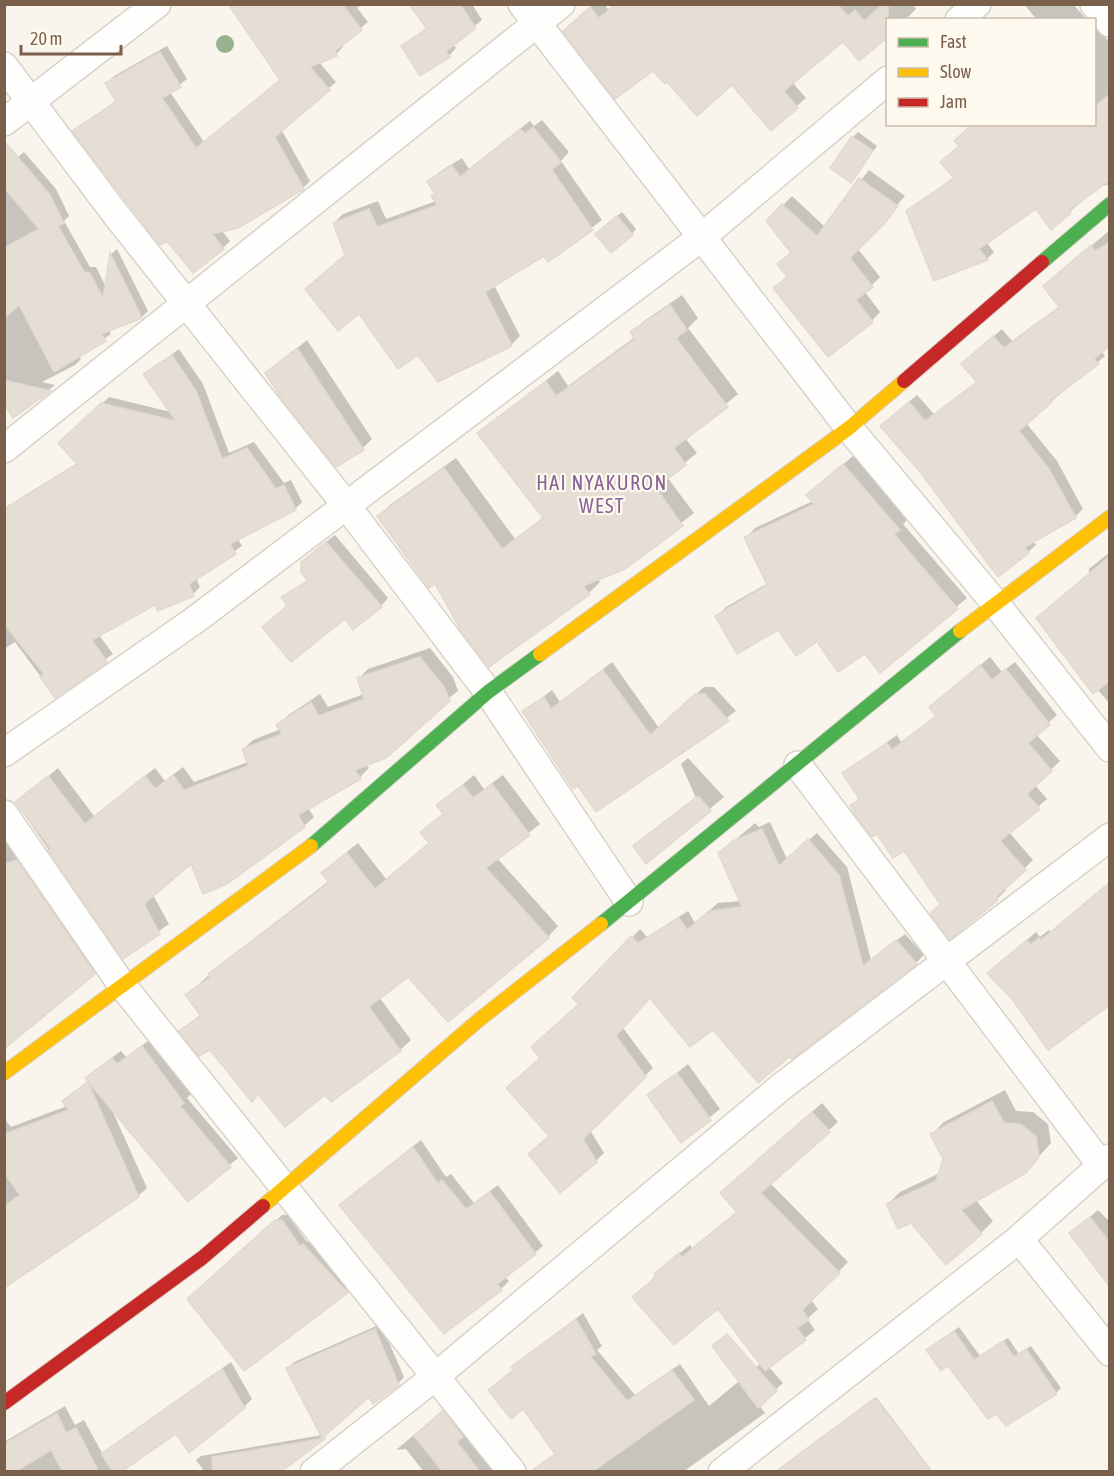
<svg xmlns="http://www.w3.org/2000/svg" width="1114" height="1476" font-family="'Asap Condensed',sans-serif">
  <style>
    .shadow { fill: #0003 }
    .building { fill: #e6ded4; stroke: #e2d9cf; stroke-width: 1.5 }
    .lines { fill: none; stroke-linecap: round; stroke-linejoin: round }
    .street-casing { stroke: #d8d2cb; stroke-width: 30 }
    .fast-casing { stroke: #d7d1c8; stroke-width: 16 }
    .slow-casing { stroke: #d7d1c8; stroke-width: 16 }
    .jam-casing { stroke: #d7d1c8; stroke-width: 16 }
    .street { stroke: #fefefc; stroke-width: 27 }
    .fast { stroke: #4caf50; stroke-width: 14 }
    .slow { stroke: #ffc107; stroke-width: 14 }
    .jam { stroke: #c62828; stroke-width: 14 }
    .tree { fill: #99b18d }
    .labels { text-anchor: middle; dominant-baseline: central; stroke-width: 4.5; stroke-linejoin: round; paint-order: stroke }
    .neighbourhood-label { font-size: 20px; letter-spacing: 1.5px; fill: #896196; stroke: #fffaef }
  </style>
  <rect width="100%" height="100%" fill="#f9f5ed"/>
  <g class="shadow">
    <polygon points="242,4 363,4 357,8 368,22 341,44 343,47 336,54 319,62 336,82 281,129 310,181 303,188 222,231 230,241 223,248 74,131 117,100 107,83 114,76 167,46 187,79 170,92 204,142 281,79"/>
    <polygon points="410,4 472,4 482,20 453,44 456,48 449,56 403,46 428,27"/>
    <polygon points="594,4 604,4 609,11 616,4 913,4 916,9 905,20 888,20 843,40 792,82 806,98 771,129 732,83 667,80 573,23"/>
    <polygon points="1024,4 1073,4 1087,20 1037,20"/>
    <polygon points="1094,27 1110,42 1110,184 1097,188 1052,227 1037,207 986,242 994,252 987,259 935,279 908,211 955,176 1094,124"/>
    <polygon points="542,120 569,152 561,161 602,220 549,260 545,254 494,285 520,336 511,345 347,254 334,223 343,214 378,201 386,219 436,201 433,196 436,193 429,182 438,173 462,158 469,169 530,121 534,126"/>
    <polygon points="858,132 877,146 855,176 853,137"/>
    <polygon points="24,152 56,189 69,216 64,221 90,267 96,267 106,287 111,254 117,249 148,311 142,317 108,329 111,334 79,356 81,359 75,365 42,382 55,385 14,416 6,404 4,405 4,168"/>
    <polygon points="869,170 905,196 858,249 880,277 865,292 880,312 872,321 775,288 788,276 788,256 792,252 768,221 792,196 825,227"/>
    <polygon points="622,212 636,229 632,234 601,230"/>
    <polygon points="1110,230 1110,344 1101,351 1105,356 1026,423 1057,461 1083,509 1075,517 1033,541 1036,545 1028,552 889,419 917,395 934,414 978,381 970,357 1002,329 1012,341 1060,306 1052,279"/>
    <polygon points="682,295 698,318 688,328 738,394 685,438 697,453 667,477 694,513 624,567 597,578 600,582 589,593 435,581 379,516 390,505 456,458 515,539 544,517 479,433 558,371 568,386 635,337 632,333 644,321"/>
    <polygon points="307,340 372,439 363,448 267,373"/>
    <polygon points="179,349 203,384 229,453 254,442 284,483 291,480 302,502 295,509 237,538 242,546 196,578 200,587 193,594 159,609 156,603 99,635 113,654 55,696 15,642 4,649 4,515 25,495 78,463 67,436 109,397 171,412 145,374"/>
    <polygon points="854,455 908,519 903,524 967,598 880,671 865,651 778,628 717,617 726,607 768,583 746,538 755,528 813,501 818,486"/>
    <polygon points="335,535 388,598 381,606 345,617 264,627 288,606 283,597 309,579 311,554"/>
    <polygon points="1110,552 1110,704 1097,689 1089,569"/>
    <polygon points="430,648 453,677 458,691 366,764 369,768 360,777 308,808 314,817 304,826 226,883 191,861 153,895 169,924 123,956 16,803 58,768 94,816 155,768 165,781 183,767 194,782 248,762 243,749 253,740 281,729 278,725 287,716 320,694 328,707 364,694 359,678 368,669"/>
    <polygon points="990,657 1002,672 1015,662 1057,715 1036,734 1060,761 1035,785 1047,799 1009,832 1033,860 1004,888 1006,890 997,899 942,904 904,849 878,832 852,805 860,797 844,773 897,735 901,742 937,715 931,707"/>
    <polygon points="612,662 659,728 704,687 714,687 736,711 596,810 524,711 552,690 560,702"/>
    <polygon points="688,758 724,797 647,862 696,798 681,764"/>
    <polygon points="474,775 484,789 503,775 540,824 497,858 558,926 548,937 448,1020 408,975 379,997 411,1040 400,1050 326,1093 259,1093 210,1048 181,1031 201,1014 187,995 221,964 329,881 323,873 333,863 358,843 386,879 430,842 422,832 444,813 438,805"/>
    <polygon points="4,820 103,964 12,1041 4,1030"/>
    <polygon points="770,822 787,859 817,833 847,867 871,960 905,934 924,955 916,963 713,1028 651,997 623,1028 653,1068 590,1130 604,1153 596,1161 551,1135 542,1057 580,1003 575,998 640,929 647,937 688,911 695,923 718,903 741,901 728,846 755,823 759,827"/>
    <polygon points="1049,930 1051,932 1048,1048 998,964 1036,932 1040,937"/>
    <polygon points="151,1039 191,1094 187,1098 238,1158 188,1200 112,1110 147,1188 138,1196 4,1286 4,1118 11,1127 67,1106 64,1101 89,1080 87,1078 95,1070 121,1051 126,1057"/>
    <polygon points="688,1064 720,1109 682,1140 649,1096"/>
    <polygon points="1005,1090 1016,1111 1033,1112 1048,1124 1051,1143 1025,1172 976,1200 993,1221 981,1233 911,1221 887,1205 900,1192 940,1173 945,1158 932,1134 944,1122"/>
    <polygon points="822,1103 838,1122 770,1183 848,1262 811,1300 818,1309 807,1319 815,1330 769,1367 783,1383 759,1405 765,1413 683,1472 558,1472 549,1459 556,1453 513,1367 583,1313 602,1346 597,1350 635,1395 680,1364 709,1406 761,1363 719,1307 644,1288 665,1265 690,1245 692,1248 738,1211 732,1184"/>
    <polygon points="421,1140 446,1177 451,1174 474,1203 498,1185 543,1246 505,1277 509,1281 501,1289 445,1332 348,1198"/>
    <polygon points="1098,1210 1110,1222 1110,1287 1071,1233"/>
    <polygon points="282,1215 288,1215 307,1242 309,1239 353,1286 245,1369 195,1294"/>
    <polygon points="381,1324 404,1377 398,1384 370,1395 322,1435 327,1434 325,1436 280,1470 205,1472 196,1460 201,1456 322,1435 288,1368 294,1362"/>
    <polygon points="959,1327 980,1356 1008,1338 1019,1354 1031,1346 1061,1388 1056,1393 928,1350"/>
    <polygon points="231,1362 252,1399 244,1407 176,1432 121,1472 4,1472 4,1442 65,1406 75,1425 84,1420 102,1453"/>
    <polygon points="876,1397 933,1472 775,1472"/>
    <polygon points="452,1403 495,1472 424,1472 406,1449 396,1450"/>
  </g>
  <g class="building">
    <polygon points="228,4 342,4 362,30 335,51 337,56 310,67 330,90 275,137 304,189 238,228 212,234 224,249 193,273 167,241 160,245 72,131 116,102 105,83 160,52 181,87 162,98 196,148 247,107 280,80"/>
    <polygon points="409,4 460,4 476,28 446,51 450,57 420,76 401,46 427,29"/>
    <polygon points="616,4 837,4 848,16 855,10 864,21 883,4 888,4 888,37 859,61 843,42 784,91 798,108 771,131 732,85 697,116 667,82 665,84 653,71 615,99 563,31 590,7 599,18"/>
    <polygon points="1110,94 1110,180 1069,210 1071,213 1051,230 1036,209 979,249 988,260 934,281 906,211 954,178 940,162 959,146 954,141 972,124 1095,124 1095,106"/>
    <polygon points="533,127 561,162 552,170 593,230 548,262 544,256 485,292 512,346 438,382 418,355 398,369 359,314 338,331 305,289 345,255 333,223 369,209 377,227 437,205 431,196 435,194 427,181 452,166 460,177 520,129 525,134"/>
    <polygon points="852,136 873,151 851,183 830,168"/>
    <polygon points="4,141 50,195 64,223 58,226 84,272 90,273 103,298 110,253 142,318 101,334 106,341 54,372 19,305 4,319 4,248 39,229 4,188"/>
    <polygon points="859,178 898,206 885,223 850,258 873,287 856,300 873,322 828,357 773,288 787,277 777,264 791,253 766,221 782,204 817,236"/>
    <polygon points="617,216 633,235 611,253 595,234"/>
    <polygon points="1110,242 1110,346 1094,359 1099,364 1051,400 1052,402 1019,431 1049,469 1076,518 1025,547 1029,553 998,577 921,473 880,426 909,402 925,421 977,382 961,364 993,336 1004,348 1059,307 1043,286 1091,245 1095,251"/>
    <polygon points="670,305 687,330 676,338 728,407 674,448 686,465 656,488 683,526 625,569 583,586 590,594 489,667 460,629 435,584 429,588 377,516 444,468 502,549 543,518 477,433 546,381 556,396 635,339 630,332"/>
    <polygon points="297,348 364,450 336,467 282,399 265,373"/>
    <polygon points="172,355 196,391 222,459 247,448 276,489 284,485 296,510 230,544 236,554 189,584 194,596 158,611 155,605 92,640 107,662 55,698 40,677 44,674 4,624 4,509 77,464 58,443 101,403 176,421 143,374"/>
    <polygon points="4,380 51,391 13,418 4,403"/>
    <polygon points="843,464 900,530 894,534 958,609 880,673 865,654 838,672 817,642 796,656 778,630 737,654 715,616 767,585 744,537 814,504 806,495"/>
    <polygon points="326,542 382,607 353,630 345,619 291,662 262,627 287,606 281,597 308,581 301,572 301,562"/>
    <polygon points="1110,556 1110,681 1093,694 1036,618"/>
    <polygon points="420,657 444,687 450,701 386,758 355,770 361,779 298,815 305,827 227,884 203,894 191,864 144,904 160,934 123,959 48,850 51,849 15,802 48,776 85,824 145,776 155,789 173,775 184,790 248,766 242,749 282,734 276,725 311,702 319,716 364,699 357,678"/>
    <polygon points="980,665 992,680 1006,669 1050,725 1028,743 1052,771 1027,794 1040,809 1000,841 1026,870 996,897 998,900 950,939 930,914 940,904 904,851 893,858 877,834 872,837 855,814 850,805 860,800 842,773 887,743 892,750 936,716 929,707"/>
    <polygon points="603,670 650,735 695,694 705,694 729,721 596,812 578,786 573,789 522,711 544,697 551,709"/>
    <polygon points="492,784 530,835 486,868 549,938 448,1022 408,977 369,1007 401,1051 331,1102 325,1095 285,1127 258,1094 252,1102 210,1050 199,1056 179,1031 201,1016 185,995 210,977 208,974 329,883 321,873 347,853 375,889 429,843 420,832 443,814 436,805 463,785 473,798"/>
    <polygon points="698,796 711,811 646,864 633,846"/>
    <polygon points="762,829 779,866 808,839 839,875 863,966 896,940 917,964 792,1059 789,1057 758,1083 713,1030 690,1047 650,998 616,1036 646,1077 583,1139 597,1162 560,1193 528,1154 549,1136 506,1088 540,1058 531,1047 579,1004 572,998 631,936 638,943 679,918 687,930 709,911 742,907 718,853 733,841"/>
    <polygon points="17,860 95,974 4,1049 4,864"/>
    <polygon points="1110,882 1110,1005 1048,1050 1012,999 987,973 1027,940 1030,945 1039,938 1041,940"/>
    <polygon points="142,1046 184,1103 180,1106 231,1167 188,1202 85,1078 112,1058 117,1064"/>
    <polygon points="677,1073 711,1120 681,1143 647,1095"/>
    <polygon points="88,1082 139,1197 4,1288 4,1206 20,1195 4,1173 4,1134 69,1110 62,1101"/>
    <polygon points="992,1101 1004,1123 1020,1124 1036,1136 1039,1157 1026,1173 961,1210 982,1234 946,1265 911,1223 898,1229 886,1204 936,1181 943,1159 930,1134"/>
    <polygon points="812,1112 830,1132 761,1193 840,1273 802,1310 809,1320 797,1328 806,1340 765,1371 718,1309 674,1345 632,1297 656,1277 654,1274 679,1253 682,1257 737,1212 720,1193"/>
    <polygon points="413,1147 438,1184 442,1180 466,1209 490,1192 536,1254 497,1284 502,1290 444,1334 339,1205"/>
    <polygon points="1090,1217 1110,1243 1110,1287 1069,1233"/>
    <polygon points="275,1220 282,1220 300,1246 303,1244 348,1293 244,1371 187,1299"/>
    <polygon points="576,1319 596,1354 590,1356 627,1401 672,1370 694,1400 592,1472 530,1472 555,1454 523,1409 511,1419 488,1390 513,1370 511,1367"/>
    <polygon points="375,1329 399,1385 373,1404 369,1397 322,1438 286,1368"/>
    <polygon points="954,1331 974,1360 1003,1341 1014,1357 1026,1349 1057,1394 1006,1426 996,1414 988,1419 948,1366 941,1371 926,1350"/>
    <polygon points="727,1334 777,1391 758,1408 712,1346"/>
    <polygon points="222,1369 245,1408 189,1453 176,1434 121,1472 113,1472 101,1454"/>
    <polygon points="875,1398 932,1472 775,1472"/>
    <polygon points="443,1410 463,1437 457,1442 480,1472 443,1472 414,1436"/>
    <polygon points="57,1413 66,1433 76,1428 99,1472 63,1472 51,1450 15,1472 4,1472 4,1444"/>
    <polygon points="326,1438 281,1472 213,1472 212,1457"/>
  </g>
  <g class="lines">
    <g class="street-casing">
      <g id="street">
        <polyline points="522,4 849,428 995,603 1110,748"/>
        <polyline points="1094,4 1110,23"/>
        <polyline points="959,20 977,4"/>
        <polyline points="4,66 117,216 346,505 488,692 629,902"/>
        <polyline points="4,122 157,4"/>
        <polyline points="4,449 561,4"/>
        <polyline points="4,753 195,620 703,236 888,80"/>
        <polyline points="798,765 1101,1165"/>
        <polyline points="4,814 122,985 512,1472"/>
        <polyline points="1019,1239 1110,1352"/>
        <polyline points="314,1472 436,1376 781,1087 1110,837"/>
        <polyline points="722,1472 1019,1239 1110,1158"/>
      </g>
    </g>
    <g class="fast-casing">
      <g id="fast">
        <polyline points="1042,262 1110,204"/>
        <polyline points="311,846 488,692 540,654"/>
        <polyline points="601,924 960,631"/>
      </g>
    </g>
    <g class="slow-casing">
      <g id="slow">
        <polyline points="960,631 1110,517"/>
        <polyline points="540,654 849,428 904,381"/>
        <polyline points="4,1073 311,846"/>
        <polyline points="263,1206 480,1019 601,924"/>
      </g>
    </g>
    <g class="jam-casing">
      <g id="jam">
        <polyline points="904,381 1042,262"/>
        <polyline points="4,1403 202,1258 263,1206"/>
      </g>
    </g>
    <use href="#street" class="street"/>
    <use href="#fast" class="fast"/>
    <use href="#slow" class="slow"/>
    <use href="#jam" class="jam"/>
  </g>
  <circle class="tree" cx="225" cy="44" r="9"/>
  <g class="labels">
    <g class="neighbourhood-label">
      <text x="602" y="482">HAI NYAKURON<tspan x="602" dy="23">WEST</tspan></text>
    </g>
  </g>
  <rect width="1114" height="1476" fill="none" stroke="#7a5f4a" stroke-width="12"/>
  <rect x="886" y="18" width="210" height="108" fill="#fffaef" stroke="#cabcad" stroke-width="1.5"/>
  <rect x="898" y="38" width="30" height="9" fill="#4caf50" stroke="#cabcad" stroke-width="1.5"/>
  <text x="940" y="48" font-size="18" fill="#7a5f4a">Fast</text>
  <rect x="898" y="68" width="30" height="9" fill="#ffc107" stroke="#cabcad" stroke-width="1.5"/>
  <text x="940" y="78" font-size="18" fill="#7a5f4a">Slow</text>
  <rect x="898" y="98" width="30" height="9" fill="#c62828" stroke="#cabcad" stroke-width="1.5"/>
  <text x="940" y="108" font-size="18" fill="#7a5f4a">Jam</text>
  <path d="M21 45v9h100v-9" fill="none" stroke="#7a5f4a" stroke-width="3"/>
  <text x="30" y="45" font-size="18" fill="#7a5f4a" stroke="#fffaef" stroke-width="4.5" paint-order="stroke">20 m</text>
</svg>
